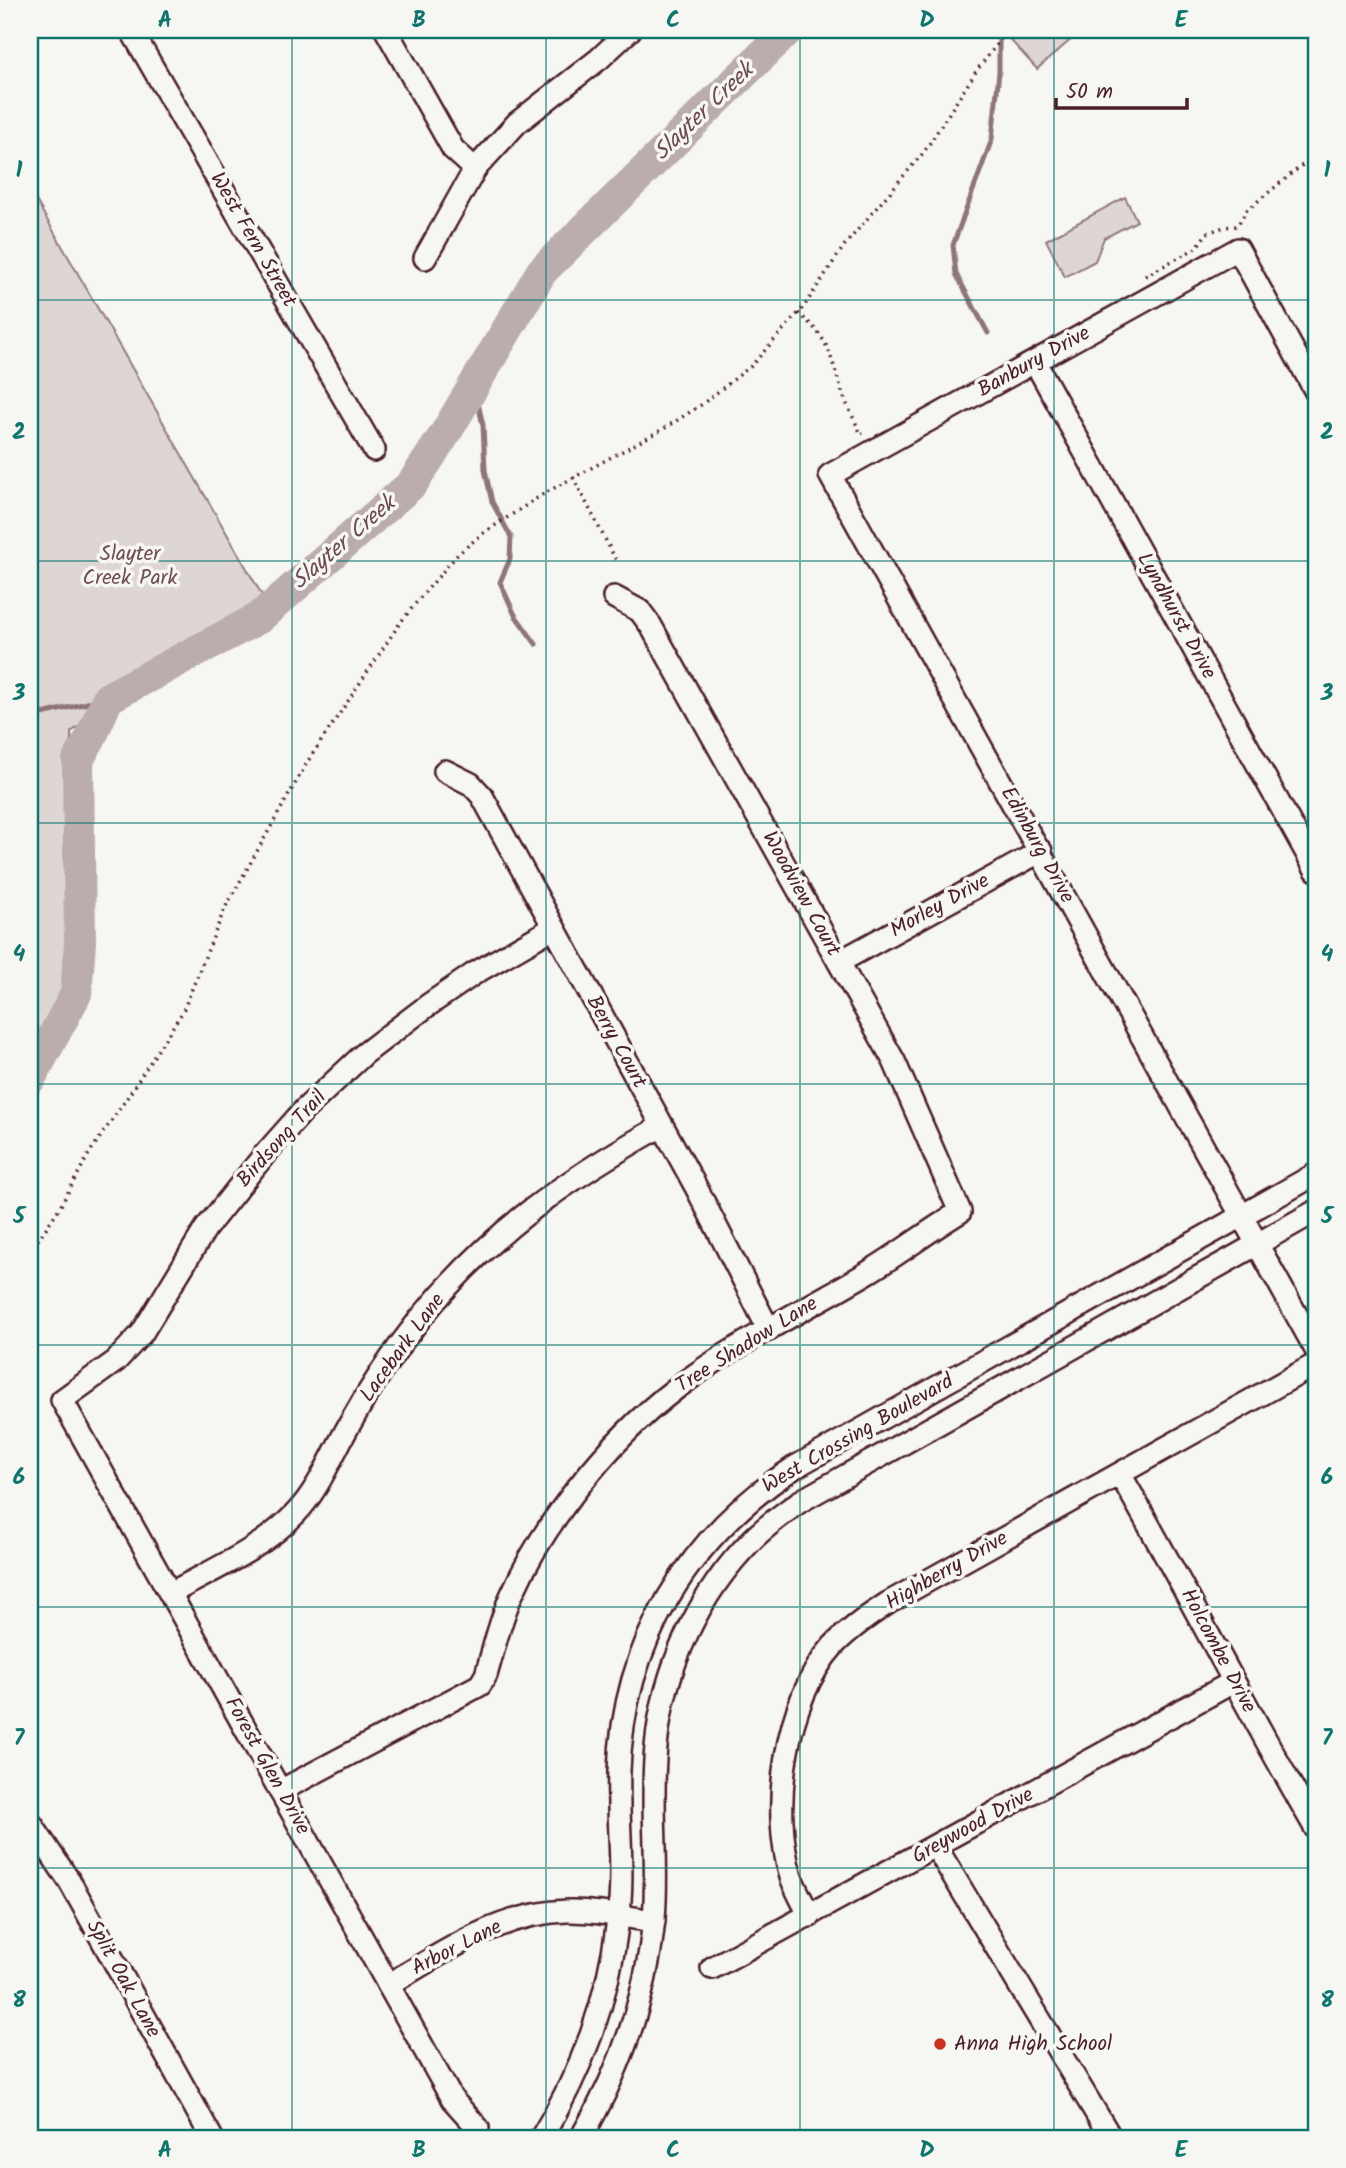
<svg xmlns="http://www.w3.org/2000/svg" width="1346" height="2168" font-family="Kalam,sans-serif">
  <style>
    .green { fill: #ddd6d5; stroke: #947a80; stroke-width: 2 }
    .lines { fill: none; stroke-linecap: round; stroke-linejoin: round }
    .stream { stroke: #8e747a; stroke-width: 5 }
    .river { stroke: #bbadae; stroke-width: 32 }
    .minor-casing { stroke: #4a1f2b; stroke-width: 26 }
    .path { stroke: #4a1f2b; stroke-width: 3.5; stroke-dasharray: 2 5; stroke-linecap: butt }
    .minor { stroke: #f6f6f2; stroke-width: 21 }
    .grid { fill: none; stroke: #0f766e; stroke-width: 2; stroke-opacity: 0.55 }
    .poi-dot { fill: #c8321e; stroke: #f6f6f2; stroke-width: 2.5 }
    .labels { text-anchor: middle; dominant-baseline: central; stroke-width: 7; stroke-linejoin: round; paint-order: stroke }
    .street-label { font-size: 21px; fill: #4a1f2b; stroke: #f6f6f2 }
    .park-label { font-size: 21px; fill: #6f4d56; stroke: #f6f6f2 }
    .poi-label { font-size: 21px; fill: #4a1f2b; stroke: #f6f6f2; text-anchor: start }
    .water-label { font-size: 23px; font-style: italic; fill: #6c4a52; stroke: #f6f6f2 }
    .neatline { fill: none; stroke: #0f766e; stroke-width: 2.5 }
    .grid-label { font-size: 23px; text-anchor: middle; font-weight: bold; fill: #0f766e }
  </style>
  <rect width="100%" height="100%" fill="#f6f6f2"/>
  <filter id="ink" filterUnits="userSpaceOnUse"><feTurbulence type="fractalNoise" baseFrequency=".0143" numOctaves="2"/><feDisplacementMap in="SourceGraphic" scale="14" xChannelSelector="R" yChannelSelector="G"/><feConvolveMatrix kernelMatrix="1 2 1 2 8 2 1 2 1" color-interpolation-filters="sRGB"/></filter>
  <g filter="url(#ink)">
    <g class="green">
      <polygon points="1001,30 1082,30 1037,69"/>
      <polygon points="30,190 262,595 251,606 71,732 72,982 30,1059"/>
      <polygon points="1125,197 1137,221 1104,238 1095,261 1065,277 1046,240"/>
    </g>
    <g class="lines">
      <g class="stream">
        <polyline points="988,333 956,274 953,245 992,139 999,72 999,30"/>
        <polyline points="474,386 483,425 485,470 492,502 511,537 510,559 500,582 515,615 536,644"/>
        <polyline points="30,717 108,698"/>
      </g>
      <polyline class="river" points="30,1079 76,994 80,943 78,760 91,737 108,698 259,618 412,484 445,434 542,271 788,30"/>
      <g class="minor-casing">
        <g id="minor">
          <polyline points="131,30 374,450"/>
          <polyline points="386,30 453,149 475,169"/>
          <polyline points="425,258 475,169 517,123 599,59 630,30"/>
          <polyline points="1035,362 1316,870"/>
          <polyline points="1316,392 1238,249 830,475 1316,1350"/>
          <polyline points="445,771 471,784 482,796 697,1189 769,1330"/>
          <polyline points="839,962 1041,851"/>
          <path d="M1120 1474C1187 1591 1248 1712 1316 1829"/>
          <path d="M171 1593C214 1569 262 1549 296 1513 319 1489 332 1455 348 1427 369 1389 392 1354 419 1320 489 1233 565 1180 662 1126"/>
          <path d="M280 1791 480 1685 486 1675C494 1648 500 1620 512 1594 547 1516 619 1428 689 1379 745 1339 808 1308 867 1273 899 1254 928 1231 960 1212L894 1061 651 626 640 611 614 597"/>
          <polyline points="30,1822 70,1882 212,2138"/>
          <polyline points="936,1847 1111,2138"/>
          <path d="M810 1916C803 1903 796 1890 791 1877 770 1809 785 1700 833 1646 849 1629 868 1616 888 1603L1316 1364"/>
          <polyline points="712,1968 1233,1682"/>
          <path d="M388 1985C444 1952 500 1913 567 1911 595 1910 625 1917 654 1921"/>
          <polyline points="478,2128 452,2099 62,1400 116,1361 142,1333 206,1228 265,1154 304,1110 364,1054 427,1006 475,973 553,928"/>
          <path d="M541 2138C583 2069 608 2001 618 1920 625 1871 617 1821 619 1771 623 1643 688 1537 795 1467L1316 1174"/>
          <path d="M581 2138C621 2069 647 1998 654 1918 659 1861 650 1804 656 1747 663 1670 698 1594 753 1539 767 1525 783 1514 799 1502L1316 1211"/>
        </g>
      </g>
      <g class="path">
        <polyline points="1145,276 1196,248 1207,233 1224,227 1237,226 1247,210 1316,154"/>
        <path d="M798 313C830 339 829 353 841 389 846 404 854 419 861 434L863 433"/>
        <polyline points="573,477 616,560"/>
        <polyline points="30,1252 60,1207 90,1152 125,1101 183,1011 225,908 308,761 400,623 420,598 458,554 482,534 545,493 665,428 701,405 751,366 803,308 844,246 924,152 977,70 1008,30"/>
      </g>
      <use href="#minor" class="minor"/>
    </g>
  </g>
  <path class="grid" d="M292 30V2138M546 30V2138M800 30V2138M1054 30V2138M30 300H1316M30 561H1316M30 823H1316M30 1084H1316M30 1345H1316M30 1607H1316M30 1868H1316"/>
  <circle class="poi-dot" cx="940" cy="2044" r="7"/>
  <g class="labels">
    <g class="street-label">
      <text transform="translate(253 240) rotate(60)">West Fern Street</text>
      <text transform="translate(1034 362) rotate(-29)">Banbury Drive</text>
      <text transform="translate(1176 616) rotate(61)">Lyndhurst Drive</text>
      <text transform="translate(1037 845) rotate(61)">Edinburg Drive</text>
      <text transform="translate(801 894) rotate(61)">Woodview Court</text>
      <text transform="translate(940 906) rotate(-29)">Morley Drive</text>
      <text transform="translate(616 1042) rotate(61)">Berry Court</text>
      <text transform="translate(282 1139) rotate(-48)">Birdsong Trail</text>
      <text transform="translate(747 1345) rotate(-32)">Tree Shadow Lane</text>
      <text transform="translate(403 1348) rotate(-54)">Lacebark Lane</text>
      <text transform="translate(858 1434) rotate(-30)">West Crossing Boulevard</text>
      <text transform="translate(947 1571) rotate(-30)">Highberry Drive</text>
      <text transform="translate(1218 1651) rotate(62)">Holcombe Drive</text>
      <text transform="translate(267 1766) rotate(61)">Forest Glen Drive</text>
      <text transform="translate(973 1826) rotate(-29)">Greywood Drive</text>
      <text transform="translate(457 1948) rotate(-27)">Arbor Lane</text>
      <text transform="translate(123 1979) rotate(61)">Split Oak Lane</text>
    </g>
    <g class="park-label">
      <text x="130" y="554">Slayter<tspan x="130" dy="24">Creek Park</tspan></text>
    </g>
    <g class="poi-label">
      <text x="954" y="2044">Anna High School</text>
    </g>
    <g class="water-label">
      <text transform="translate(704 112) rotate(-44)">Slayter Creek</text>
      <text transform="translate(344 543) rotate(-41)">Slayter Creek</text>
    </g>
  </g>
  <rect width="1346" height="2168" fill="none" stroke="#f6f6f2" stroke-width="77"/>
  <path d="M1056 98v10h131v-10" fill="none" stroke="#4a1f2b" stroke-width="3.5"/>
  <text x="1066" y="98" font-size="21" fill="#4a1f2b" stroke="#f6f6f2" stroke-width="5" paint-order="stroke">50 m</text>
  <rect x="38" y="38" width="1270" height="2092" class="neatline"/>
  <g class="grid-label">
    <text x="165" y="27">A</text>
    <text x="419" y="27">B</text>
    <text x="673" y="27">C</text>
    <text x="927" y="27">D</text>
    <text x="1181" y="27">E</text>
    <text x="19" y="177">1</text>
    <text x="1327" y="177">1</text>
    <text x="19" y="439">2</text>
    <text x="1327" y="439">2</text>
    <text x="19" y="700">3</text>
    <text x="1327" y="700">3</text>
    <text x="19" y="961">4</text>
    <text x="1327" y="961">4</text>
    <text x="19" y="1223">5</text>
    <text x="1327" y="1223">5</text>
    <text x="19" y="1484">6</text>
    <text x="1327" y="1484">6</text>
    <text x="19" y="1745">7</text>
    <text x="1327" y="1745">7</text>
    <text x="19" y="2007">8</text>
    <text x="1327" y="2007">8</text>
    <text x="165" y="2157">A</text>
    <text x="419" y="2157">B</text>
    <text x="673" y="2157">C</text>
    <text x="927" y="2157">D</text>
    <text x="1181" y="2157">E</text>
  </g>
</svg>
